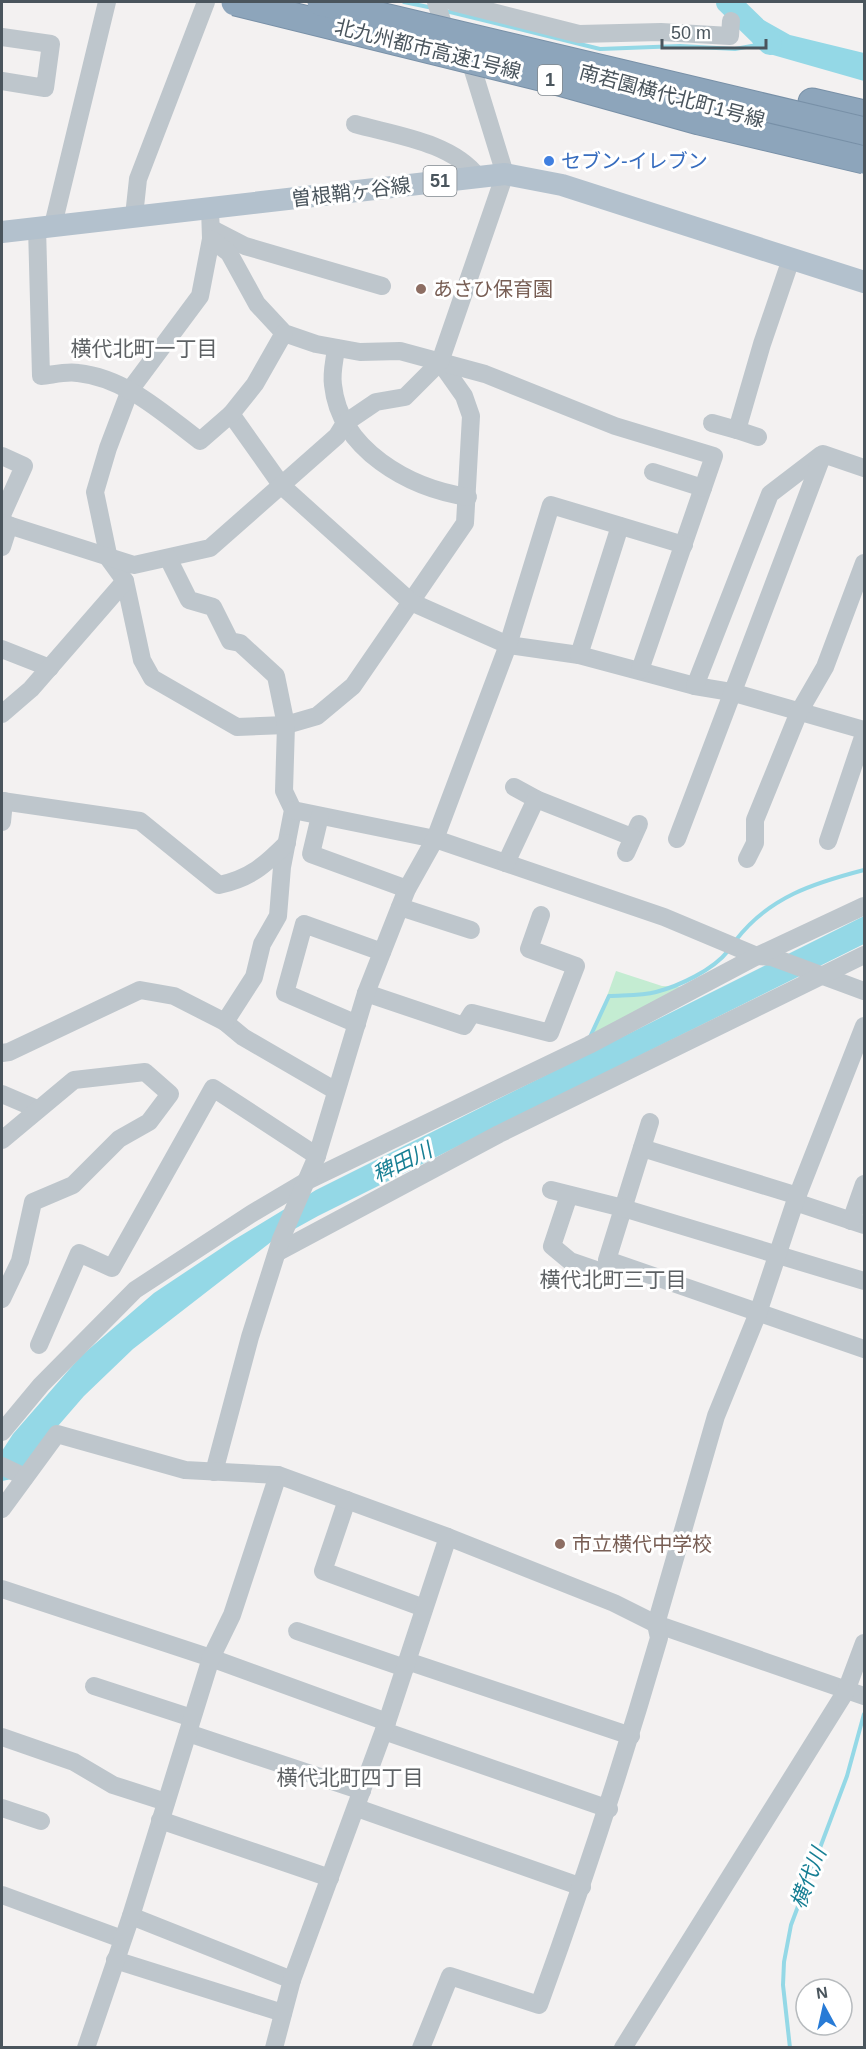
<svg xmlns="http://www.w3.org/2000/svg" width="866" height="2049" font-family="Arial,'Noto Sans JP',sans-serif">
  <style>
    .green { fill: #c4ecd2 }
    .water { fill: #94d8e6 }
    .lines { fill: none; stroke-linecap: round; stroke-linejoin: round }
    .stream { stroke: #94d8e6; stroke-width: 4 }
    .river { stroke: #94d8e6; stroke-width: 24 }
    .highway-casing { stroke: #7890a7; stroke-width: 29 }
    .minor { stroke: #bec6cc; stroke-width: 18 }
    .major { stroke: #b3c1cd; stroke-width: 22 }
    .highway { stroke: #8da5bb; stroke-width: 27 }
    .highway-bridge-casing { stroke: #7890a7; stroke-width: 29; stroke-linecap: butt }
    .highway-bridge { stroke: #8da5bb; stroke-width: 27 }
    .shop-dot { fill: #3f7fe0; stroke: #fff; stroke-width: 2 }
    .education-dot { fill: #8d6e63; stroke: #fff; stroke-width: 2 }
    .labels { text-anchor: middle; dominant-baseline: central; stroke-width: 6; stroke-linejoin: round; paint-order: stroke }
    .shield { fill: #fff; stroke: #80888e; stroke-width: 1.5 }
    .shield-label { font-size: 18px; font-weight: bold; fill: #4a555d }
    .street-label { font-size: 20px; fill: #4a555d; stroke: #fff }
    .shop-label { font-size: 20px; fill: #366cbe; stroke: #fff; text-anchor: start }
    .education-label { font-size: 20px; fill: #785e54; stroke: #fff; text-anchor: start }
    .neighbourhood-label { font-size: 21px; fill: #5e6265; stroke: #fff }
    .water-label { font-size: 21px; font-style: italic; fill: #177f94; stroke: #fff }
  </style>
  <rect width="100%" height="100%" fill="#f3f1f1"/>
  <polygon class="green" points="616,971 662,986 686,987 591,1041"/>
  <g class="water">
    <polygon points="756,16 790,35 864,53 864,81 766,53 753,44 748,20"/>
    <polygon points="864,916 864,944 318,1216 271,1242 133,1349 84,1396 12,1479 2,1481 2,1451 13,1434 81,1356 154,1293 232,1241 316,1190"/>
  </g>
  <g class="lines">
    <g class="stream">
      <polyline points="404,2 433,8"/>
      <polyline points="446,11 600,49 680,46 735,49 757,45"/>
      <path d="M736 940C769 897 814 883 864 870"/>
      <path d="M590 1037 609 996C624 995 642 996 656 992 679 986 713 970 728 951"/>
      <polyline points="790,2048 783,1985 784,1962 791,1925 847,1776 864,1714"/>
    </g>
    <polyline class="river" points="728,2 770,43"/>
    <g class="highway-casing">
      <g id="highway">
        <polyline points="661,100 864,146"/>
        <polyline points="812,102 864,114"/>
      </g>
    </g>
    <g class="minor">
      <polyline points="453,2 579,34 661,32 730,36 731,21"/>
      <polyline points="2,37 51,44 45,88 2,81"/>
      <path d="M355 124C394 135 452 142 478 177"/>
      <polyline points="210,208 211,239 200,296 130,390 108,448 95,492 109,559 125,581 142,660 152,678 237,727 286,725 317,716 353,686 465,523 471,416 464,396 440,362"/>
      <polyline points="134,216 138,179 206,2"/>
      <polyline points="53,225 107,2"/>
      <path d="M37 227 41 376C52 375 66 371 78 373 126 378 164 414 200 441L231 414 282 486 411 602 508 645 579 655 695 686 731 692 864 730"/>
      <polyline points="212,229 245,246 382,286"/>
      <polyline points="211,239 229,253 257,304 284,333 316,344 360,352 400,351 485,374 615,426 714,456 640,670"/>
      <path d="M336 348C335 359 331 373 333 385 340 450 409 488 468 497"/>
      <polyline points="231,414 255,384 284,333"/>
      <polyline points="712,423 737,430"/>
      <polyline points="758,437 737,430 762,344 791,259"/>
      <polyline points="2,456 24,466 2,515"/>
      <polyline points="653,472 703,488"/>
      <polyline points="2,523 134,565 210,548 337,436 345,423 376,402 405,397 440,362 505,174 472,67 444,27 436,2"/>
      <polyline points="2,547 9,525"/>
      <polyline points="168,558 189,600 213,607 230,641 240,643 276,676 286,725 284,791 293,810 282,867 278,916 262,944 254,977 225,1022 243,1037 336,1091"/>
      <polyline points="2,649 50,668"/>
      <polyline points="579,655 620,526"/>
      <polyline points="695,686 770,494 821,455"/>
      <polyline points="2,714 31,689 125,581"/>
      <polyline points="514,787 536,799"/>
      <path d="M2 801 140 821 219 885C251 878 265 865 287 843"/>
      <polyline points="293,810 435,839 664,917 757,956 772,957 864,991"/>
      <polyline points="320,816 311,854 407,889"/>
      <polyline points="2,822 4,801"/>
      <polyline points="677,839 823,454 864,468"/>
      <polyline points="828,841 864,734"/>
      <polyline points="626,853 639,824"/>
      <polyline points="747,859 755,843 755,820 799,712 825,667 864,563"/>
      <polyline points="506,863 536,799 632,837"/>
      <polyline points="400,907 471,930"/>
      <polyline points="366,993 464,1026 472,1013 550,1033 576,966 529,949 541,915"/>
      <polyline points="357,1024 285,993 304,924 382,952"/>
      <polyline points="2,1053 9,1052 140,990 174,996 225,1022"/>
      <polyline points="2,1094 37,1109"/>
      <polyline points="650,1122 607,1260 864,1349"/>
      <polyline points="2,1140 74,1080 145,1072 170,1094 149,1122 119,1139 73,1185 33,1202 20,1261 2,1299"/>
      <polyline points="642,1148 798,1196"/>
      <polyline points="551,1190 623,1208 864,1281"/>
      <polyline points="569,1195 552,1246 570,1261 599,1271"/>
      <polyline points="795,1202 864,1225"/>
      <polyline points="851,1221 864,1184"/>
      <polyline points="278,1252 499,1134 864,955"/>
      <polyline points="39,1345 79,1253 112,1268 213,1088 317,1156"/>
      <polyline points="2,1432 41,1385 135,1290 251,1214 305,1182 589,1045 757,956 864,906"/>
      <polyline points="2,1466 25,1477"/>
      <polyline points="214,1472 250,1337 281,1239 317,1156 366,993 407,889 435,839 508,645 551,505 684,545"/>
      <polyline points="347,1500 323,1571 424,1608"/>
      <polyline points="2,1509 57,1434 185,1470 278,1475 448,1537 614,1603 656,1624 864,1696"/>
      <polyline points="2,1589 211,1658 387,1722"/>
      <polyline points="297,1631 405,1668"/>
      <polyline points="407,1661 631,1736"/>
      <polyline points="94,1686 192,1718"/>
      <polyline points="384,1731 609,1809"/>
      <polyline points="188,1733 362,1791"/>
      <polyline points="2,1737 74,1762 113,1785 166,1802"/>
      <polyline points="2,1808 41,1821"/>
      <polyline points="357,1808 582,1887"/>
      <polyline points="160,1820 330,1878"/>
      <polyline points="2,1895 122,1939"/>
      <polyline points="131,1916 292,1980"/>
      <polyline points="115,1960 283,2013"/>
      <polyline points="86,2048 131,1916 211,1658 232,1615 278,1475"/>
      <polyline points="274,2048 292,1980 387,1722 448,1537"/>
      <path d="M421 2048 450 1976 539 2005C583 1884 623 1762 659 1638L656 1624 716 1416 758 1313 795 1202 864 1026"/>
      <polyline points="623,2048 846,1691 864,1643"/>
    </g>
    <polyline class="major" points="2,232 505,174 562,185 864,282"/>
    <use href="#highway" class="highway"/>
    <g class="highway-bridge-casing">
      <g id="highway-bridge">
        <polyline points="235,2 552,80 699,121 864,160"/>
        <polyline points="321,2 864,131"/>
      </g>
    </g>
    <use href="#highway-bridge" class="highway-bridge"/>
  </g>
  <circle class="shop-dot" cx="549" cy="161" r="6"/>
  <g class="education-dot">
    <circle cx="421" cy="289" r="6"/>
    <circle cx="560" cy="1544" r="6"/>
  </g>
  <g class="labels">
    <g class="shield">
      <rect x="538" y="65" width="24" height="30" rx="4.5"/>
      <rect x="423.5" y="166" width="33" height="30" rx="4.5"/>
    </g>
    <g class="shield-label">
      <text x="550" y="80">1</text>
      <text x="440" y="181">51</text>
    </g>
    <g class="street-label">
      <text transform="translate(428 49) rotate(14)">北九州都市高速1号線</text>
      <text transform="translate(672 96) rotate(15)">南若園横代北町1号線</text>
      <text transform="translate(351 192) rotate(-7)">曽根鞘ヶ谷線</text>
    </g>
    <g class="shop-label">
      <text x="561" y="161">セブン-イレブン</text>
    </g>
    <g class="education-label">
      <text x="433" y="289">あさひ保育園</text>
      <text x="572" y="1544">市立横代中学校</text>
    </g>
    <g class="neighbourhood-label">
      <text x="144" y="348">横代北町一丁目</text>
      <text x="613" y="1279">横代北町三丁目</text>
      <text x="350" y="1777">横代北町四丁目</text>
    </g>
    <g class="water-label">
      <text transform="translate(402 1162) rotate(-26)">稗田川</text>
      <text transform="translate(808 1878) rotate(-69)">横代川</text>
    </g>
  </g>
  <rect width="866" height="2049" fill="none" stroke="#4a555d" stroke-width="6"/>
  <g transform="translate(824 2007) rotate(352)"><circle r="28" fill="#ffffff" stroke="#b7bbbe" stroke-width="1.5"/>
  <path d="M0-4.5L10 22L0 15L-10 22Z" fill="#287bd6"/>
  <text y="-9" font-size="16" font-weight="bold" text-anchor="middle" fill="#4a555d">N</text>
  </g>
  <path d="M662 39v9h104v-9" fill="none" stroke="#4a555d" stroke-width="3"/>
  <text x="671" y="39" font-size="18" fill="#4a555d" stroke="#ffffff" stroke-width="4.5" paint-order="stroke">50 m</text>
</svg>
